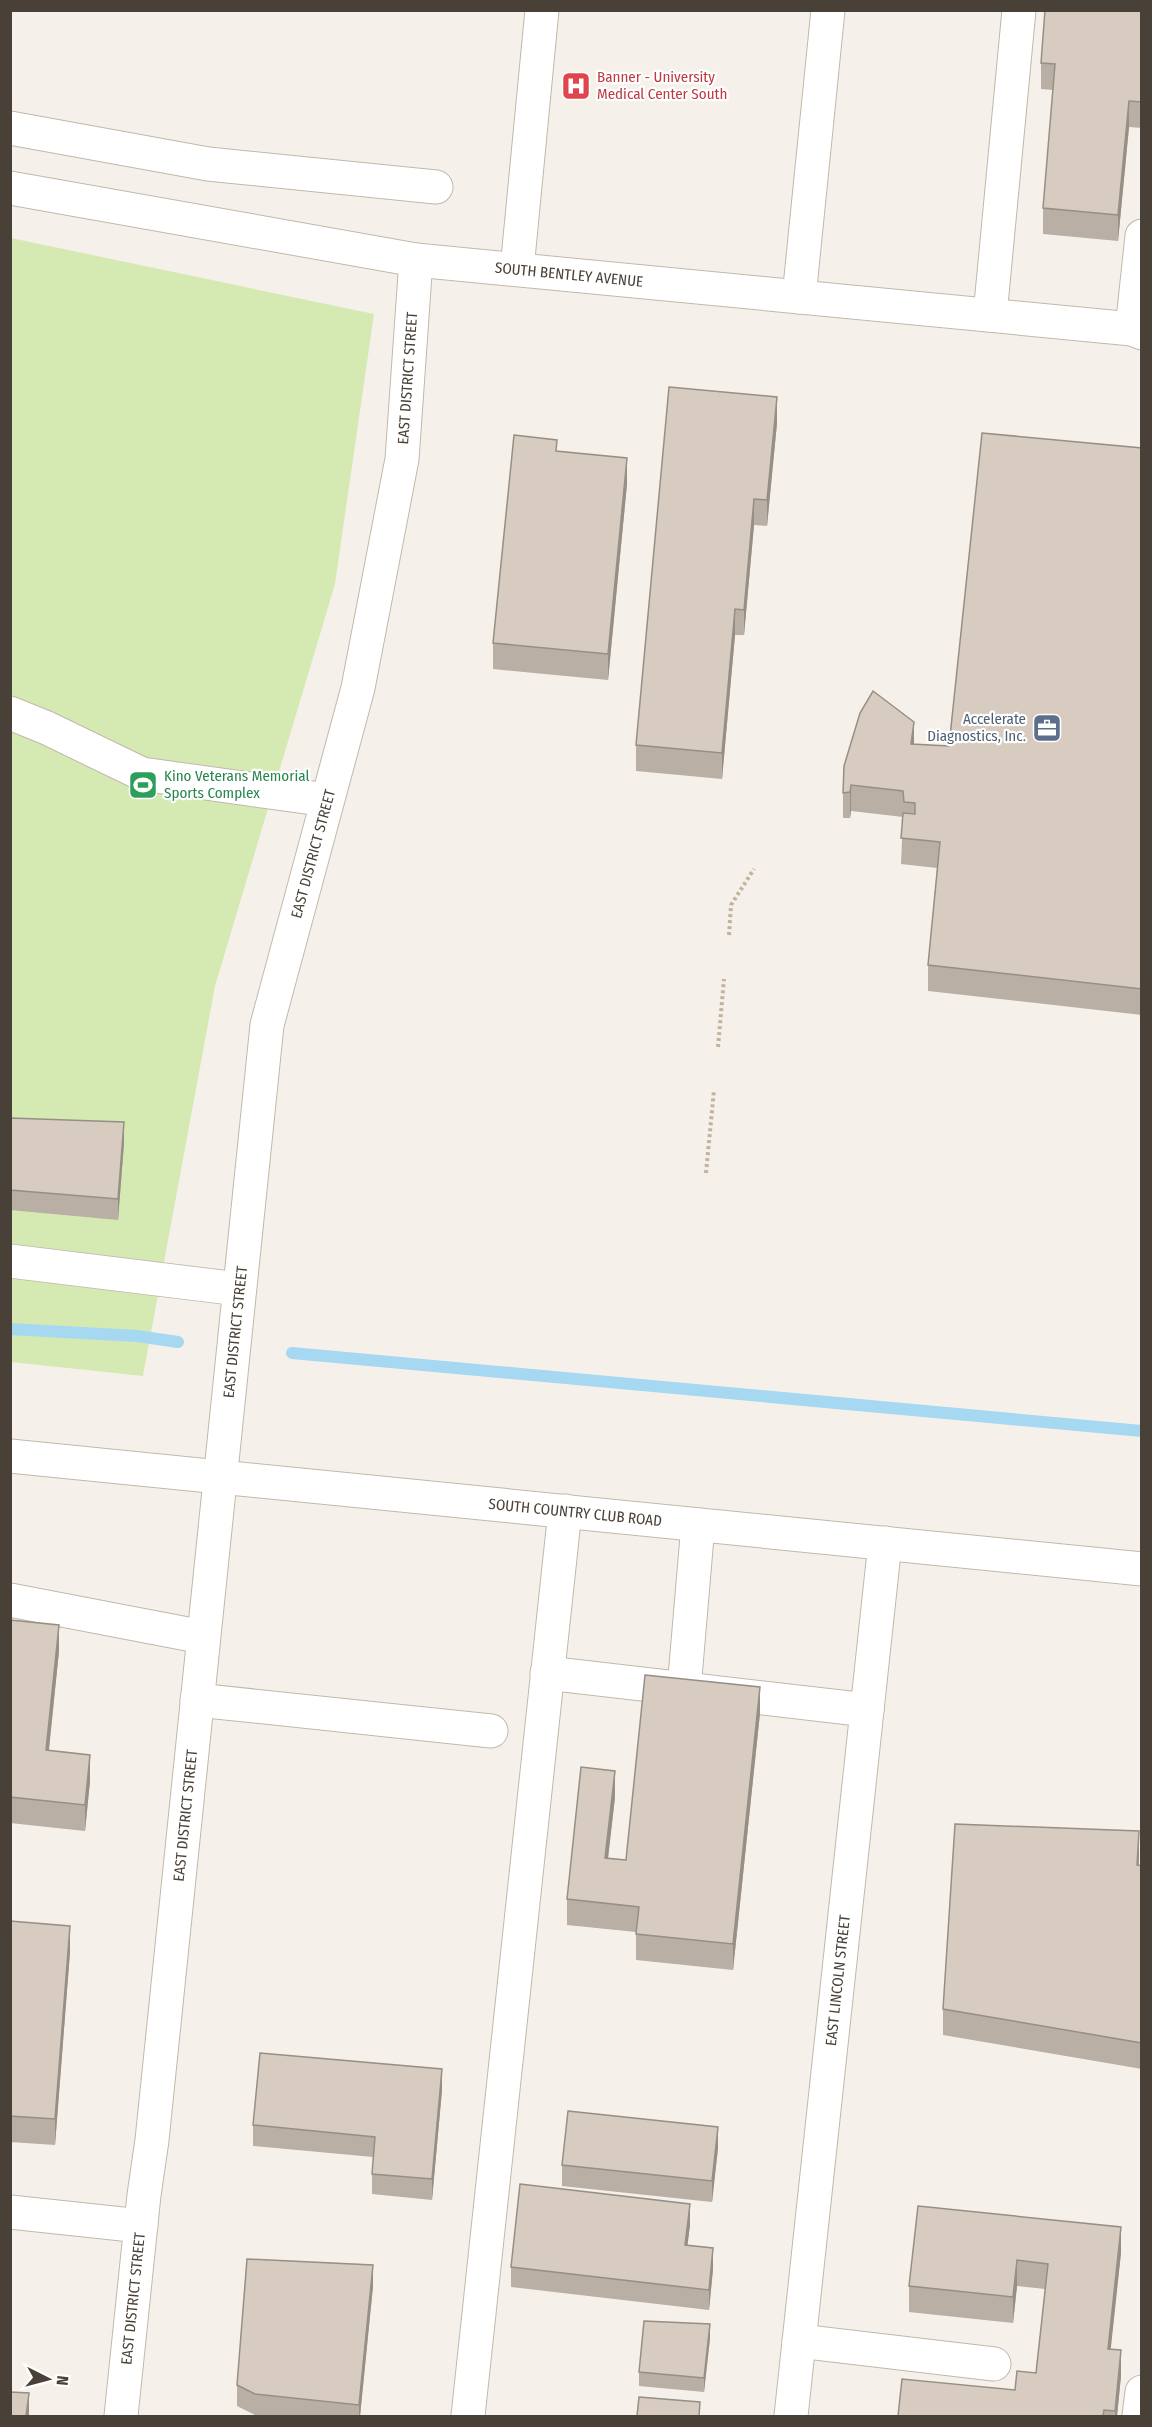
<svg xmlns="http://www.w3.org/2000/svg" width="1152" height="2427" font-family="'Fira Sans Condensed',sans-serif">
  <style>
    .green { fill: #d5e9b2 }
    .lines { fill: none; stroke-linecap: round; stroke-linejoin: round }
    .stream { stroke: #a6d8f2; stroke-width: 12 }
    .minor-casing { stroke: #c1b8ac; stroke-width: 35 }
    .path { stroke: #c3b39d; stroke-width: 4; stroke-dasharray: 3 3; stroke-linecap: butt }
    .minor { stroke: #fff; stroke-width: 33 }
    .wall { fill: #b9afa4 }
    .shaded-wall { fill: #968f86 }
    .building { fill: #d7ccbf; stroke: #968f86; stroke-width: 1.5 }
    .labels { text-anchor: middle; dominant-baseline: central; stroke-width: 4.5; stroke-linejoin: round; paint-order: stroke }
    .health-label { font-size: 15px; fill: #be3a42; stroke: #fff; text-anchor: start }
    .street-label { font-size: 15px; fill: #494138; stroke: #fff }
    .service-label { font-size: 15px; fill: #4e5e75; stroke: #fff; text-anchor: end }
    .leisure-label { font-size: 15px; fill: #27864d; stroke: #fff; text-anchor: start }
  </style>
  <rect width="100%" height="100%" fill="#f5f1ea"/>
  <polygon class="green" points="11,238 374,314 335,584 215,986 143,1376 11,1362"/>
  <g class="lines">
    <g class="stream">
      <polyline points="10,1329 137,1336 178,1342"/>
      <polyline points="292,1353 1142,1431"/>
    </g>
    <g class="minor-casing">
      <g id="minor">
        <polyline points="10,128 208,164 436,187"/>
        <path id="s1" d="M10 188 416 260 1132 329 1142 333"/>
        <polyline points="517,269 542,10"/>
        <polyline points="799,297 828,10"/>
        <polyline points="990,315 1019,10"/>
        <polyline points="1132,329 1142,236"/>
        <polyline points="10,713 47,728 142,774 327,800"/>
        <polyline points="10,1261 239,1289"/>
        <path id="s2" d="M10 1456 1142 1569"/>
        <polyline points="10,1600 203,1637"/>
        <polyline points="547,1673 867,1710"/>
        <polyline points="684,1689 698,1525"/>
        <polyline points="197,1700 491,1731"/>
        <polyline points="10,2212 141,2226"/>
        <polyline points="799,2341 994,2364"/>
        <path id="s3" d="M121 2416 144 2195 152 2140 267 1025 358 688 402 459 416 260"/>
        <polyline points="468,2416 565,1511"/>
        <path id="s4" d="M791 2416 885 1543"/>
        <polyline points="1139,2416 1142,2392"/>
      </g>
    </g>
    <g class="path">
      <polyline points="729,935 731,905 754,869"/>
      <polyline points="718,1047 724,979"/>
      <polyline points="706,1173 714,1090"/>
    </g>
    <use href="#minor" class="minor"/>
  </g>
  <g class="wall">
    <polygon points="1142,10 1142,128 1129,127 1118,241 1043,234 1043,208 1053,90 1041,89 1041,63"/>
    <polygon points="777,423 767,526 754,525 744,635 735,635 722,779 636,771 636,745"/>
    <polygon points="1142,448 1142,1015 928,991 928,965 937,868 901,864 903,817 851,811 850,818 843,818 843,793 844,766 914,744 949,746"/>
    <polygon points="557,451 627,484 608,680 493,669 493,643"/>
    <polygon points="10,1118 124,1143 118,1220 10,1210"/>
    <polygon points="10,1620 59,1651 49,1750 90,1781 85,1831 10,1823"/>
    <polygon points="760,1713 733,1970 636,1960 636,1932 567,1925 567,1899 615,1797 608,1858 626,1860"/>
    <polygon points="1139,1857 1139,1866 1142,1866 1142,2069 943,2035 943,2009"/>
    <polygon points="10,1921 70,1952 55,2145 10,2142"/>
    <polygon points="442,2090 432,2200 372,2194 372,2174 373,2157 253,2146 253,2125"/>
    <polygon points="718,2148 712,2202 562,2186 562,2165"/>
    <polygon points="918,2206 1121,2253 1110,2349 1121,2376 1117,2416 898,2416 1015,2390 1036,2373 1045,2289 1017,2286 1013,2323 909,2312 909,2286"/>
    <polygon points="690,2225 687,2246 713,2269 709,2310 511,2287 511,2267"/>
    <polygon points="373,2286 360,2416 272,2416 255,2415 237,2406 237,2385"/>
    <polygon points="710,2338 704,2392 639,2386 639,2372"/>
  </g>
  <g class="shaded-wall">
    <polygon points="1129,101 1129,127 1118,241 1118,215"/>
    <polygon points="777,397 777,423 767,526 767,500"/>
    <polygon points="627,458 627,484 608,680 608,654"/>
    <polygon points="754,499 754,525 744,635 744,610"/>
    <polygon points="735,609 735,635 722,779 722,753"/>
    <polygon points="914,722 914,748 911,744"/>
    <polygon points="851,785 851,811 850,818 850,792"/>
    <polygon points="124,1122 124,1143 118,1220 118,1199"/>
    <polygon points="59,1625 59,1651 46,1776 46,1750"/>
    <polygon points="760,1687 760,1713 733,1970 733,1944"/>
    <polygon points="90,1755 90,1781 85,1831 85,1805"/>
    <polygon points="615,1771 615,1797 605,1884 605,1858"/>
    <polygon points="1139,1831 1139,1857 1137,1891 1137,1865"/>
    <polygon points="70,1926 70,1952 55,2145 55,2119"/>
    <polygon points="442,2069 442,2090 432,2200 432,2179"/>
    <polygon points="718,2127 718,2148 712,2202 712,2181"/>
    <polygon points="690,2204 690,2225 685,2266 685,2245"/>
    <polygon points="1121,2227 1121,2253 1108,2375 1108,2349"/>
    <polygon points="713,2248 713,2269 709,2310 709,2290"/>
    <polygon points="1017,2260 1017,2286 1013,2323 1013,2297"/>
    <polygon points="373,2265 373,2286 360,2416 359,2416 359,2405"/>
    <polygon points="710,2324 710,2338 704,2392 704,2378"/>
    <polygon points="1121,2350 1121,2376 1117,2416 1115,2416"/>
    <polygon points="29,2393 29,2416 26,2416"/>
  </g>
  <g class="building">
    <polygon points="1045,10 1142,10 1142,102 1129,101 1118,215 1043,208 1055,64 1041,63"/>
    <polygon points="669,387 777,397 767,500 754,499 744,610 735,609 722,753 636,745"/>
    <polygon points="982,433 1142,448 1142,989 928,965 940,842 901,838 903,813 915,814 915,803 904,802 903,791 851,785 850,792 843,793 844,766 860,713 873,691 914,722 911,744 949,746"/>
    <polygon points="514,435 557,440 556,451 627,458 608,654 493,643"/>
    <polygon points="10,1118 124,1122 118,1199 10,1190"/>
    <polygon points="10,1620 59,1625 46,1750 90,1755 85,1805 10,1797"/>
    <polygon points="645,1675 760,1687 733,1944 636,1934 639,1907 567,1899 581,1767 615,1771 605,1858 626,1860"/>
    <polygon points="955,1824 1139,1831 1137,1865 1142,1866 1142,2043 943,2009"/>
    <polygon points="10,1921 70,1926 55,2119 10,2116"/>
    <polygon points="260,2053 442,2069 432,2179 372,2174 375,2137 253,2125"/>
    <polygon points="568,2111 718,2127 712,2181 562,2165"/>
    <polygon points="520,2184 690,2204 685,2245 713,2248 709,2290 511,2267"/>
    <polygon points="918,2206 1121,2227 1108,2349 1121,2350 1115,2411 1104,2410 1103,2416 898,2416 902,2379 1015,2390 1017,2371 1036,2373 1048,2264 1017,2260 1013,2297 909,2286"/>
    <polygon points="247,2259 373,2265 359,2405 255,2394 237,2385"/>
    <polygon points="644,2321 710,2324 704,2378 639,2372"/>
    <polygon points="10,2392 29,2393 26,2416 10,2416"/>
    <polygon points="639,2397 700,2402 699,2416 637,2416"/>
  </g>
  <defs>
    <g id="hospital-square" transform="scale(1.5)"><rect x="-9" y="-9" width="18" height="18" rx="4" fill="#e0444e" stroke="#fff"/><path d="M-5-5h3v3.5h4V-5h3V5h-3V1.5h-4V5h-3Z" fill="#fff"/></g>
    <g id="office-square" transform="scale(1.5)"><rect x="-9" y="-9" width="18" height="18" rx="4" fill="#5c6f8a" stroke="#fff"/><path d="M-6-3h4V-5.5h4V-3h4V5H-6ZM-1-4.5V-3h2v-1.5ZM-6 0V1H6V0Z" fill="#fff"/></g>
    <g id="stadium-square" transform="scale(1.5)"><rect x="-9" y="-9" width="18" height="18" rx="4" fill="#2e9e5b" stroke="#fff"/><path d="M0-5a6.5 5 0 1 0 0 10a6.5 5 0 1 0 0-10ZM-3.5-1.8h7v3.6h-7Z" fill="#fff"/></g>
  </defs>
  <g fill-rule="evenodd">
    <use href="#hospital-square" x="576" y="86"/>
    <use href="#office-square" x="1047" y="728"/>
    <use href="#stadium-square" x="143" y="785"/>
  </g>
  <g class="labels">
    <g class="health-label">
      <text x="597" y="77">Banner - University<tspan x="597" dy="17">Medical Center South</tspan></text>
    </g>
    <g class="street-label">
      <text stroke="none"><textPath href="#s1" startOffset="566">SOUTH BENTLEY AVENUE</textPath></text>
      <text stroke="none"><textPath href="#s3" startOffset="2062">EAST DISTRICT STREET</textPath></text>
      <text stroke="none"><textPath href="#s3" startOffset="1576">EAST DISTRICT STREET</textPath></text>
      <text stroke="none"><textPath href="#s3" startOffset="1090">EAST DISTRICT STREET</textPath></text>
      <text stroke="none"><textPath href="#s2" startOffset="568">SOUTH COUNTRY CLUB ROAD</textPath></text>
      <text stroke="none"><textPath href="#s3" startOffset="604">EAST DISTRICT STREET</textPath></text>
      <text stroke="none"><textPath href="#s4" startOffset="438">EAST LINCOLN STREET</textPath></text>
      <text stroke="none"><textPath href="#s3" startOffset="118">EAST DISTRICT STREET</textPath></text>
    </g>
    <g class="service-label">
      <text x="1026" y="719">Accelerate<tspan x="1026" dy="17">Diagnostics, Inc.</tspan></text>
    </g>
    <g class="leisure-label">
      <text x="164" y="776">Kino Veterans Memorial<tspan x="164" dy="17">Sports Complex</tspan></text>
    </g>
  </g>
  <rect width="1152" height="2427" fill="none" stroke="#494138" stroke-width="24"/>
  <g transform="translate(48 2379) rotate(96)" stroke="#ffffff" stroke-width="4.5" paint-order="stroke">
  <path d="M0-4.5L10 22L0 15L-10 22Z" fill="#494138"/>
  <text y="-9" font-size="16" font-weight="bold" text-anchor="middle" fill="#494138">N</text>
  </g>
</svg>
